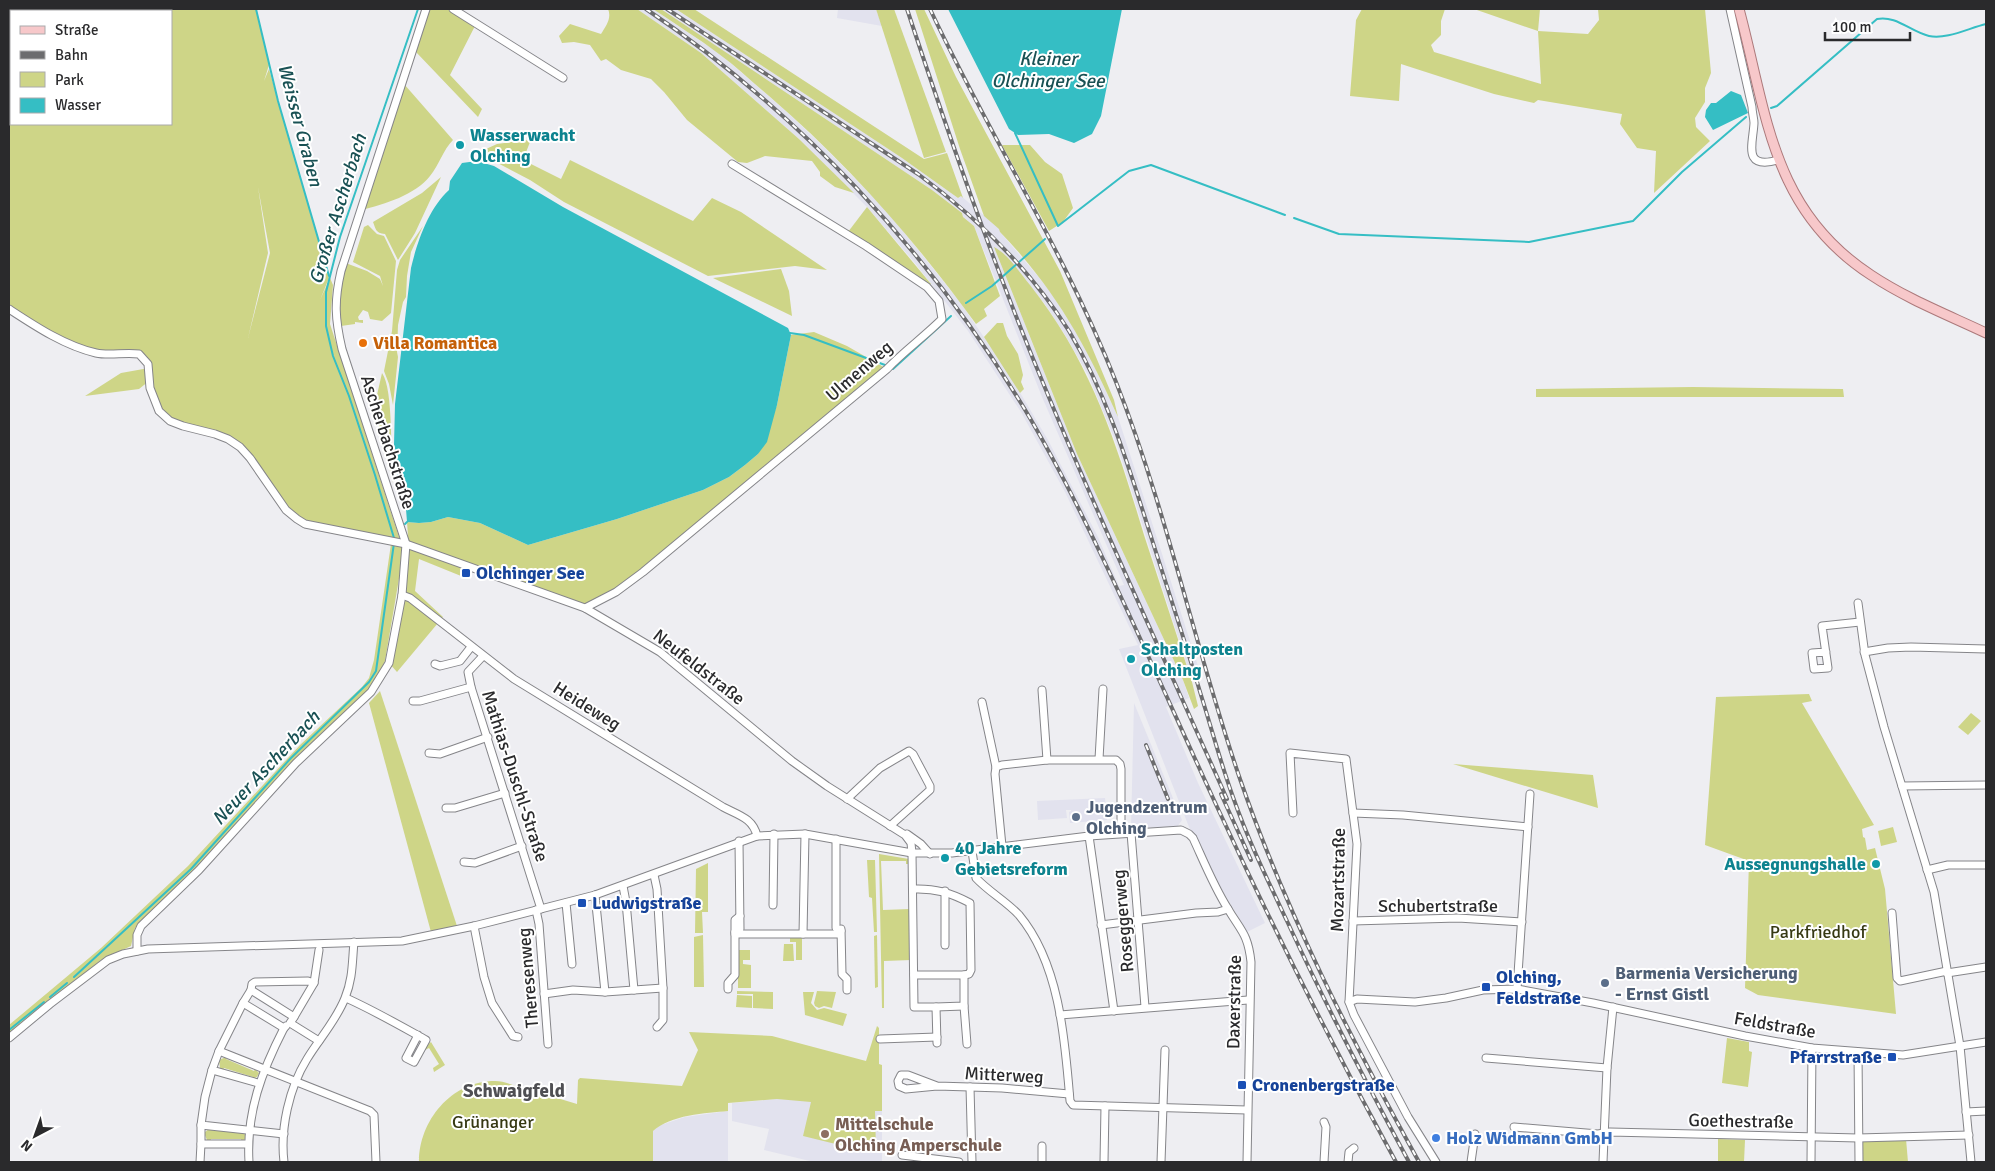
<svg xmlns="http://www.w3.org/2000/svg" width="1995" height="1171" font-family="Signika,sans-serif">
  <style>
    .built { fill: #e2e2ee }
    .green { fill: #ced587; fill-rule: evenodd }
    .water { fill: #35bec4 }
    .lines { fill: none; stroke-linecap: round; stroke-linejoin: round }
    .stream { stroke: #35bec4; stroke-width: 2 }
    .minor-casing { stroke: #858589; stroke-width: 9 }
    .major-casing { stroke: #ac797b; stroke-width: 11 }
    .minor { stroke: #fff; stroke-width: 7 }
    .major { stroke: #f7c8ca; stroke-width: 9 }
    .rail-casing { stroke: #6c6c6e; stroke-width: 4 }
    .rail { stroke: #fff; stroke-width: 2; stroke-dasharray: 5.5; stroke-linecap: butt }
    .culture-dot { fill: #0f9aa8; stroke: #fff; stroke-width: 2 }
    .food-dot { fill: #e8710a; stroke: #fff; stroke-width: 2 }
    .transit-dot { fill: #1a4fb4; stroke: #fff; stroke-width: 2 }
    .service-dot { fill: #5c6f8a; stroke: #fff; stroke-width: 2 }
    .education-dot { fill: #8d6e63; stroke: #fff; stroke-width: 2 }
    .shop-dot { fill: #3f7fe0; stroke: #fff; stroke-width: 2 }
    .labels { text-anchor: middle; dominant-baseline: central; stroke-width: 4; stroke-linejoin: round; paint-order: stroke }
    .culture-label { font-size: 18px; font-weight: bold; fill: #0d838f; stroke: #fff; text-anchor: start }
    .food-label { font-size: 18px; font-weight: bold; fill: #c56008; stroke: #fff; text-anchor: start }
    .street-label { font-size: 18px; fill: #2a2a2c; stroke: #fff }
    .transit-label { font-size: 18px; font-weight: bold; fill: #164399; stroke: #fff; text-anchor: start }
    .service-label { font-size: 18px; font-weight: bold; fill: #4e5e75; stroke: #fff; text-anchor: start }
    .park-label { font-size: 18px; fill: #363913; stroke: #fff }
    .education-label { font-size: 18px; font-weight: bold; fill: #785e54; stroke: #fff; text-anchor: start }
    .shop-label { font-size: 18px; font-weight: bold; fill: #366cbe; stroke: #fff; text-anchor: start }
    .water-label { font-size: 19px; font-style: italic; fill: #195154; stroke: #fff }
    .neighbourhood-label { font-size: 19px; font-weight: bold; fill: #4f4f53; stroke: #fff }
  </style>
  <rect width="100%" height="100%" fill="#eeeef2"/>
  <g class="built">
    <polygon points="637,9 653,9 720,54 787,112 826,149 885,209 903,231 960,302 1009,374 1048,440 1098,537 1119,586 1124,585 1042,397 974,226 963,217 962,213 932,190 661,9 676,9 902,158 958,198 961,196 1000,229 1000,232 1048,288 1084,344 1118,417 1200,672 1190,675 1117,445 1088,375 1065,335 1044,303 1020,273 994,247 1077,454 1183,680 1189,698 1166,707 1198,783 1265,923 1247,932 1208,866 1189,827 1119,649 1138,645 1065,492 1021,412 968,331 914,262 867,207 799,139 701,53"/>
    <polygon points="838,9 876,9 882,26 837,18"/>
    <polygon points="1134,703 1182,820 1177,827 1131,828"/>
    <polygon points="1105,798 1107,820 1070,823 1069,812 1071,811 1071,810 1066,810 1067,818 1038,820 1037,801"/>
    <polygon points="777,1099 806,1100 855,1110 882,1111 882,1162 814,1162 764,1150 769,1129 732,1121 732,1103"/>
    <polygon points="728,1111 728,1162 653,1162 653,1131 658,1126 685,1117"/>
  </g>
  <g class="green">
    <path d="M9 9H256L269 65 264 81 269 69 329 278 320 300 330 278 333 285 330 324 399 537V540L297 519 240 447 184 426 161 412 149 381 139 389 85 396 121 373 149 368 139 354H110L81 348 9 309ZM11 11H171V124H11ZM265 92 258 187 270 253 248 338 268 253 258 187Z"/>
    <polygon points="430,9 452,9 476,24 450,75 482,109 478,117 416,52"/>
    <path d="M608 9H637L701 53 799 139 854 193 835 187 820 176V172L812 161 765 156 747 163 738 162 687 120 664 92 651 79 621 70 606 59 601 61 590 45 574 42 562 43 559 36 570 24 601 34C606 26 612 18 608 9Z"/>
    <path d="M653 9H661L932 190 962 213 963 217 974 226 1000 296 984 309 987 316 976 324C915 240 847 163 769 96 752 82 737 67 719 54 698 38 675 24 653 9Z"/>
    <polygon points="676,9 694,9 924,159 947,153 963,198 961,196 958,198 902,158"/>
    <polygon points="876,9 894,9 946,152 924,158"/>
    <path d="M915 9H924L956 77 1060 271 1114 400 1118 417C1086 345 1055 289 1000 232L999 229 984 216 960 149Z"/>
    <polygon points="1362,9 1445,9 1441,21 1441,35 1431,45 1434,52 1541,84 1538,31 1474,9 1540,9 1538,31 1588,34 1599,20 1598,9 1705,9 1711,73 1705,88 1705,102 1695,118 1696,127 1710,141 1654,193 1656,151 1637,148 1620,124 1622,114 1538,100 1534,103 1494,94 1401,64 1399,101 1350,96 1356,20"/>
    <path d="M404 84 453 140C443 150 439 165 430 176 415 195 385 204 362 210Z"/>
    <polygon points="526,140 530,142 523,160 561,179 570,160 693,221 712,198 741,212 827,270 795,266 708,276 564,202 530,180 488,158 486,149 497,144"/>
    <polygon points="1002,145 1030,145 1045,162 1062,174 1073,208 1063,222 1049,231"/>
    <path d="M441 177 415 233 398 260 385 234C375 233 376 229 373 222L422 193Z"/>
    <polygon points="867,207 931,284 929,285 848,232"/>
    <polygon points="368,225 377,234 384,236 396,261 391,313 382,321 370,319 368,312 363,310 358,317 359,320 363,320 363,323 355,322 355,324 341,326 336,295 343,262 367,271 380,279 383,286 380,276 353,262 364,227"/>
    <polygon points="423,226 411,252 407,276 406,297 403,302 398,325 397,352 398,357 393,405 389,384 384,371 392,331 397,270 400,260"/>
    <path d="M994 247C1008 254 1020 273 1030 285 1091 362 1116 442 1144 535 1160 584 1176 633 1192 682L1198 706 1194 709 1183 680 1077 454Z"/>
    <polygon points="781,269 789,291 792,316 713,278"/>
    <polygon points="997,323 1003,323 1007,336 1018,354 1023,375 1021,382 1024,389 1020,393 984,337"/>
    <polygon points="814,332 847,346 887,369 643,572 585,608 474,569 466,578 419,559 415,591 443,617 397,672 389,663 408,536 407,522 419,523 431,522 448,517 480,523 528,545 617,519 703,490 729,477 745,465 758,454 777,405 791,335"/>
    <path d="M382 373C394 390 390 458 393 483L379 426 377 395Z"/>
    <polygon points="1693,387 1843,389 1844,397 1536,397 1536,389"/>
    <polygon points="391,544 402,546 404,549 385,661 375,685 328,728 183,883 135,928 131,946 101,960 9,1035 9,1025 101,948 188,866 300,745 362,687 369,678 374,660"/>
    <polygon points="380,691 457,926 431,932 369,703"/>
    <polygon points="1809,694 1812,701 1802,703 1874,825 1862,829 1863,837 1865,838 1867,850 1875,848 1885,889 1896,1014 1758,995 1745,988 1749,861 1705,845 1716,697"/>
    <polygon points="1971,713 1981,721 1968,735 1958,727"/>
    <polygon points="1453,764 1593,775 1598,808"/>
    <polygon points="1893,827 1897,842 1881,846 1878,831"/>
    <polygon points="879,854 909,859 910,864 906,864 906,861 881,861 883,910 910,909 911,960 884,961 884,1008 882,1008"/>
    <polygon points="867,860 875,860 877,932 874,932 872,898 869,897"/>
    <polygon points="708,863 708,912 702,912 703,933 695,933 696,869"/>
    <polygon points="703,935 704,987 694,987 694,937"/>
    <polygon points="877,935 878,987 875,988 874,936"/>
    <polygon points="790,936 802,936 802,960 796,960 796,942 790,942"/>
    <polygon points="784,944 793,944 794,961 783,961"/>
    <polygon points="738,950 750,950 750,960 743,960 743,964 751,965 751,988 738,988"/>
    <polygon points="737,991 773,992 773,1009 753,1008 753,994 737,994"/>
    <polygon points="817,991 836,992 832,1008 824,1006 819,1008 815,1006 814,1003"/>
    <polygon points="803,992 814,992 811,1003 817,1010 824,1008 847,1014 843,1026 805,1015"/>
    <polygon points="737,995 752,996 752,1008 736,1007"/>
    <path d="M877 1026 879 1028V1064L882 1065V1111H875L876 1149H856L803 1136 811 1102 777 1099 728 1103V1111C706 1113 670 1115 653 1131V1162H419C419 1121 451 1081 495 1081 503 1081 513 1085 521 1088 540 1093 558 1098 577 1104L578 1080 580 1078 682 1086 698 1050 689 1032 772 1036 866 1061Z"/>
    <polygon points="1727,1038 1749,1042 1749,1051 1752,1052 1748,1087 1722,1083"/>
    <polygon points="431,1042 445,1065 434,1072 433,1068 439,1064 429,1048 425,1050 424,1048"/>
    <polygon points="226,1057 226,1059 254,1071 255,1069 259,1073 257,1077 252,1079 253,1077 224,1068 223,1070 220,1068 219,1060"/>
    <polygon points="210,1128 210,1130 244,1132 246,1138 241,1142 241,1139 211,1139 210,1142 207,1140 204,1133"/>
    <polygon points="1718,1139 1745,1140 1744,1162 1718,1162"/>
    <polygon points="1906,1139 1908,1162 1863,1162 1862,1140"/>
  </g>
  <g class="water">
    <polygon points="948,9 1122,9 1101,116 1092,134 1074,143 1049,134 1018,135 1009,129"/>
    <polygon points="1731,91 1741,95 1748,113 1713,130 1705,117 1706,110 1711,103 1716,103"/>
    <path d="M477 161 494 166 563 207 788 328 791 335 777 405 767 442 758 454 745 465 729 477 703 490 617 519 528 545 480 523 448 517 431 522 419 523 407 522 406 509 399 494 394 445 395 404 411 268C417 242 429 208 449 190L450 181 462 163Z"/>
  </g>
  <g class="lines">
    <g class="stream">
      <polyline points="256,9 278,101 329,276"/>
      <path d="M1771 108 1777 106 1877 19C1896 15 1911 32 1929 36 1946 40 1969 28 1986 24"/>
      <polyline points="1015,133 1058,226 1129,171 1151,165 1285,215"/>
      <polyline points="1294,218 1339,234 1529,242 1633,221 1682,172 1746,117"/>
      <polyline points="966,303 992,286 1045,239"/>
      <polyline points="790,333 804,335 885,365"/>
      <polyline points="893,369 951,316"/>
      <polyline points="405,524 407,522"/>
      <polyline points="394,538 375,475 349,396 333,356 326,326 326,292 340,237 418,9"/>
      <polyline points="74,977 191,869 291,758 369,682 376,671 394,543"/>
      <polyline points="50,997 67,983"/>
      <polyline points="9,1030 44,1002"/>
    </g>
    <g class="minor-casing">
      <g id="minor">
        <polyline points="453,9 563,78"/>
        <path d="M1730 9 1752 107C1752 113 1754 118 1754 123 1753 144 1742 170 1778 160"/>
        <path d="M9 309C35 326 65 346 96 353 110 356 124 352 139 354L148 364 150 388 159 411 170 421 183 426 215 434 228 439 240 447 250 458 286 510 297 519 305 524 406 544 585 608 660 652 792 761 827 786 905 835 911 843 912 853 914 1007H936L937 1043"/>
        <path d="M402 595 410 598 514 679 723 807C738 815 753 818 757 836"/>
        <polyline points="1858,603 1865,655 1884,727 1934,892 1960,1046 1971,1162"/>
        <path d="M585 608 616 592 643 572 887 369C904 351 924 337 942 319L939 301 927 287 866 246 732 164"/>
        <polyline points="1826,652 1812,653 1814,669 1828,668 1822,626 1860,622"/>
        <polyline points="1864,652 1888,648 1911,647 1986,649"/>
        <polyline points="483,656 468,672 471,687 541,909"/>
        <polyline points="435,664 440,666 460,661 471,647"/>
        <polyline points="1042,690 1047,760"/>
        <polyline points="413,701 420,701 471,687"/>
        <polyline points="982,702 996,767"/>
        <polyline points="429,753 440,754 488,737"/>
        <polyline points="1099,759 1103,689"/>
        <polyline points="1902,786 1986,785"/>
        <polyline points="847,799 880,768 909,751 913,754 930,786 930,790 890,826"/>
        <polyline points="446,808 455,808 505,793"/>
        <polyline points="1293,813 1290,753 1346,759 1357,844 1349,1002 1354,1015 1408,1117 1436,1162"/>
        <polyline points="1353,813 1403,815 1528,827"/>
        <polyline points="1131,833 1145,1007"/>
        <polyline points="907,834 921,844 930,854"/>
        <polyline points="1089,836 1114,1011"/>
        <polyline points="836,839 836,928 841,931"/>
        <polyline points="1002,846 995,774 996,767 1002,765 1047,760 1116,760 1120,764 1121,769 1121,833"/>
        <path d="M972 851 976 878C989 892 1006 901 1019 915 1060 964 1065 1041 1070 1101L1073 1105 1247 1110"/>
        <polyline points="464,862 475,863 522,846"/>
        <polyline points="1927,870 1948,865 1986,865"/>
        <polyline points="654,875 657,889 663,988 663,1020 657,1027"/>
        <polyline points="623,886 626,902 634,990"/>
        <path d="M913 889C935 888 951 893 970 903L971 970 969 974 964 975"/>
        <polyline points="945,891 945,945"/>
        <polyline points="595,895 605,992"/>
        <polyline points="566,903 572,964"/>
        <polyline points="773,905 774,834"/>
        <polyline points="536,910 539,924 548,1044"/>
        <polyline points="1892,913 1897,978 1900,981 1947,971"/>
        <polyline points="1353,921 1458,918 1522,922"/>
        <polyline points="1101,925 1196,913 1218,912 1228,909"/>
        <polyline points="474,926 484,977 492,1003 513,1036 518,1037"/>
        <polyline points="841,929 842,974 847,979 847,990"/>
        <polyline points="735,932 740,929 739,841"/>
        <polyline points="735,934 840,934"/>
        <polyline points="803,934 805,834"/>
        <path d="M137 951V935L141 926 199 870 296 763 371 692 389 663 402 595 406 544 342 349C335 319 334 301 341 271L426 9"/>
        <polyline points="1947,973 1986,967"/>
        <polyline points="914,975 964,975 964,1006 936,1007"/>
        <polyline points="314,983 308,981 255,982 252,984 251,990 294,1017 290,1023 319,1041"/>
        <polyline points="728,989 728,983 735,975 735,920 740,916"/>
        <polyline points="1517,989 1530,794"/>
        <polyline points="251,990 243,1003 284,1028 286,1026"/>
        <polyline points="544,994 573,990 605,992 663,988"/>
        <path d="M346 998C373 1010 399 1025 426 1040L414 1062 406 1058 418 1035"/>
        <polyline points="1349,1002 1357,999 1415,1002 1446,998 1483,990 1517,989 1593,1003 1745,1036 1812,1048 1903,1055 1986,1042"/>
        <polyline points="243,1003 219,1051 370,1111 374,1115 376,1162"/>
        <polyline points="964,1006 967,1044"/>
        <polyline points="1060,1015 1248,1000"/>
        <polyline points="294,1017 314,983 319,950"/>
        <path d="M9 1038 50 1004 108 960 123 954 148 949 402 941 474 926 595 895 757 836 805 834 912 853H952L1089 836 1181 830 1189 834 1193 838C1204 862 1214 887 1228 909 1241 931 1248 934 1251 962L1247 1162"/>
        <polyline points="880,1039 937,1037"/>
        <polyline points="219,1051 212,1070 258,1083"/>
        <polyline points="1858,1052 1859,1162"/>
        <polyline points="1486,1058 1607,1068"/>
        <polyline points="212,1070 205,1097 201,1125 284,1134"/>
        <polyline points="937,1086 908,1075 901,1075 898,1081 899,1086 906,1089 937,1086 1002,1088 1069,1094"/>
        <polyline points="970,1087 972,1162"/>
        <polyline points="1966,1112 1986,1111"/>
        <polyline points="1324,1122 1326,1127 1324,1162"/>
        <polyline points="201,1125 201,1144 248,1144"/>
        <polyline points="1514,1127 1598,1134 1610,1132 1858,1138 1969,1135"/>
        <polyline points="902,1155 959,1162"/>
        <polyline points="200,1162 201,1144"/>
        <path d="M249 1162C246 1112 262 1071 284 1028"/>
        <path d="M284 1162C280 1129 289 1088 307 1059 319 1039 336 1021 345 998 353 978 352 963 354 942"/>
        <polyline points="1042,1162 1042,1146"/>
        <polyline points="1104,1162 1105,1106"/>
        <polyline points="1161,1162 1165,1050"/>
        <polyline points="1348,1162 1349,1152 1354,1148"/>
        <polyline points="1471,1162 1475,1134"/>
        <polyline points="1603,1162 1607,1068 1613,1007"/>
        <polyline points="1811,1162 1812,1048"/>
      </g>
    </g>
    <g class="major-casing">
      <path id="major" d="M1739 9C1767 113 1771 210 1871 275 1907 299 1948 315 1986 333"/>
    </g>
    <use href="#minor" class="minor"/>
    <use href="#major" class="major"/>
    <g class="rail-casing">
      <g id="rail">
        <path d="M646 9C799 112 928 250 1024 408 1054 458 1080 510 1105 563 1144 645 1181 729 1219 811 1274 930 1333 1047 1396 1162"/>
        <path d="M667 9 918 174C978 218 1029 268 1069 331 1105 391 1126 458 1147 524 1165 581 1184 638 1201 695 1212 730 1221 764 1233 797 1248 840 1268 881 1287 921 1325 1003 1366 1083 1409 1162"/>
        <path d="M907 9C950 139 995 269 1048 395 1104 531 1167 664 1227 799"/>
        <path d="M930 9C989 135 1065 252 1116 382 1167 511 1195 648 1240 779 1286 912 1351 1039 1419 1162"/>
        <polyline points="1146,745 1168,799"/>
        <polyline points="1221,794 1251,860"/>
      </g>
    </g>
    <use href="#rail" class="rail"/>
  </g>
  <g class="culture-dot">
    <circle cx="460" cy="145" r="5"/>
    <circle cx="1131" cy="659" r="5"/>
    <circle cx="945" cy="858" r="5"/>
    <circle cx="1876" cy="864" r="5"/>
  </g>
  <circle class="food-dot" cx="363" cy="343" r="5"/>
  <g class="transit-dot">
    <rect x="461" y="568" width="10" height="10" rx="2.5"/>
    <rect x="577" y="898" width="10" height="10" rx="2.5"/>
    <rect x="1481" y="982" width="10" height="10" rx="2.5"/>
    <rect x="1887" y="1052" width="10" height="10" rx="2.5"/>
    <rect x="1237" y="1080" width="10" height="10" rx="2.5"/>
  </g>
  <g class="service-dot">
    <circle cx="1076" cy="817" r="5"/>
    <circle cx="1605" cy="983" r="5"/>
  </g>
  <circle class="education-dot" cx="825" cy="1134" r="5"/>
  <circle class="shop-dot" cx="1436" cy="1138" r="5"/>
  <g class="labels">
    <g class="culture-label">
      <text x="470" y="135">Wasserwacht<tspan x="470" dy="21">Olching</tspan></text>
      <text x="1141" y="649">Schaltposten<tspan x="1141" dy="21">Olching</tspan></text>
      <text x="955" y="848">40 Jahre<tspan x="955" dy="21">Gebietsreform</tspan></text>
      <text x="1866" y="864" text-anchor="end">Aussegnungshalle</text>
    </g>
    <g class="food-label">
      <text x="373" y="343">Villa Romantica</text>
    </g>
    <g class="street-label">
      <text transform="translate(859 371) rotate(-41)">Ulmenweg</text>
      <text transform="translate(388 442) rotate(72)">Ascherbachstraße</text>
      <text transform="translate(699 667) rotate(38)">Neufeldstraße</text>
      <text transform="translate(587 706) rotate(32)">Heideweg</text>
      <text transform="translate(515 776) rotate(72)">Mathias-Duschl-Straße</text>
      <text transform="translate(1338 880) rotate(-89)">Mozartstraße</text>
      <text x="1438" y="906">Schubertstraße</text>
      <text transform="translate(1123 921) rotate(-95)">Roseggerweg</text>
      <text transform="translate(528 978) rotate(-95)">Theresenweg</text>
      <text transform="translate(1234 1002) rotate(-89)">Daxerstraße</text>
      <text transform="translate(1775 1025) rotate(10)">Feldstraße</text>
      <text transform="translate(1004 1075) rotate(3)">Mitterweg</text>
      <text transform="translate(1741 1121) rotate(1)">Goethestraße</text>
    </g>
    <g class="transit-label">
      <text x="476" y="573">Olchinger See</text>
      <text x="592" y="903">Ludwigstraße</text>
      <text x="1496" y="977">Olching,<tspan x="1496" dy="21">Feldstraße</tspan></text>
      <text x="1882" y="1057" text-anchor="end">Pfarrstraße</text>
      <text x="1252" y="1085">Cronenbergstraße</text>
    </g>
    <g class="service-label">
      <text x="1086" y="807">Jugendzentrum<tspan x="1086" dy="21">Olching</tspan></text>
      <text x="1615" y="973">Barmenia Versicherung<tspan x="1615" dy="21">- Ernst Gistl</tspan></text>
    </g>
    <g class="park-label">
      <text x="1818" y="932">Parkfriedhof</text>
      <text x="493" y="1122">Grünanger</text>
    </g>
    <g class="education-label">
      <text x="835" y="1124">Mittelschule<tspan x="835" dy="21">Olching Amperschule</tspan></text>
    </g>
    <g class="shop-label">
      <text x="1446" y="1138">Holz Widmann GmbH</text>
    </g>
    <g class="water-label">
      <text x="1048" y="59">Kleiner<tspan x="1048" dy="22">Olchinger See</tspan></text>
      <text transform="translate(300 125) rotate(75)">Weisser Graben</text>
      <text transform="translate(338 209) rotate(-73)">Großer Ascherbach</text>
      <text transform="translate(266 768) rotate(-47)">Neuer Ascherbach</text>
    </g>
    <g class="neighbourhood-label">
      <text x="514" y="1091">Schwaigfeld</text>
    </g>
  </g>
  <rect width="1995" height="1171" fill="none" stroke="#2a2a2c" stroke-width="20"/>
  <rect x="10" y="10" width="162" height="115" fill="#ffffff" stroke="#aaaaab"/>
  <rect x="20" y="26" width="25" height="8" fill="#f7c8ca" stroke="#aaaaab"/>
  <text x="55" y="35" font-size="15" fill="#2a2a2c">Straße</text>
  <rect x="20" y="51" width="25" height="8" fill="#6c6c6e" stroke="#aaaaab"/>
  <text x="55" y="60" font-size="15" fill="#2a2a2c">Bahn</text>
  <rect x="20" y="72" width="25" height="15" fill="#ced587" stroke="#aaaaab"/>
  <text x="55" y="85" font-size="15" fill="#2a2a2c">Park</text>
  <rect x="20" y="98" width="25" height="15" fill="#35bec4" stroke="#aaaaab"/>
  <text x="55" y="110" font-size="15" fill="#2a2a2c">Wasser</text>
  <g transform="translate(35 1136) rotate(221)" stroke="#ffffff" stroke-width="4" paint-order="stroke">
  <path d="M0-4L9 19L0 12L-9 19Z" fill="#2a2a2c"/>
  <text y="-8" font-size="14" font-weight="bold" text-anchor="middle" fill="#2a2a2c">N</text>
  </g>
  <path d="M1825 32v8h85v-8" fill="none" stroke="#2a2a2c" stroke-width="2.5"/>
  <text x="1832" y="32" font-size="15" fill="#2a2a2c" stroke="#ffffff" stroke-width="4" paint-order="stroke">100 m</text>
</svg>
